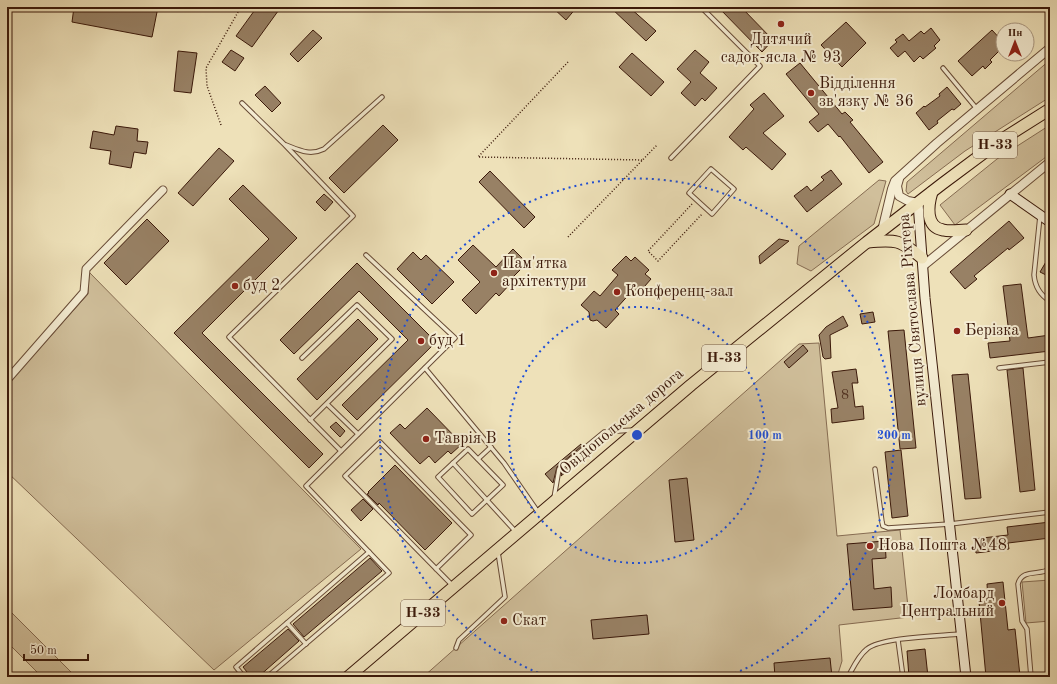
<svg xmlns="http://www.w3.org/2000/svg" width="1057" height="684" font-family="'Old Standard TT',serif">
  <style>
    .green { fill: #d0bf9b; stroke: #866c52 }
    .building { fill: #988165; stroke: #3b190a }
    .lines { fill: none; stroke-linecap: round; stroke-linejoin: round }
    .service-casing { stroke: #684b36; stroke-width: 5.5 }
    .minor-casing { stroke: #684b36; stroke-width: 9 }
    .tertiary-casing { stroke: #684b36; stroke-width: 10 }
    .secondary-casing { stroke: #3b190a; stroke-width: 11 }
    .primary-casing { stroke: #3b190a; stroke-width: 13 }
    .path { stroke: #3b190a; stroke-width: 1.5; stroke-dasharray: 1 2; stroke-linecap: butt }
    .service { stroke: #f4ecd2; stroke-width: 3.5 }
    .minor { stroke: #f4ecd2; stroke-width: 7 }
    .tertiary { stroke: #f4ecd2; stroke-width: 8 }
    .secondary { stroke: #f4ecd2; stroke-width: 9 }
    .primary { stroke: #eee1b9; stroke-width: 11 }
    .ring { fill: none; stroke: #1d4ed8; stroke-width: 2; stroke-dasharray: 2 4 }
    .poi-dot { fill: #8f2418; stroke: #f4ecd2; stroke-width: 1.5 }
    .labels { text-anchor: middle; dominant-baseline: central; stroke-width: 4; stroke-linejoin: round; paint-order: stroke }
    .number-label { font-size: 14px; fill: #523321 }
    .shield { fill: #f4ecd2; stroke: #725846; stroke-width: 1 }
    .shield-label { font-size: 15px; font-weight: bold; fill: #3b190a }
    .poi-label { font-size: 16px; fill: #3b190a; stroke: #f4ecd2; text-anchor: start }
    .street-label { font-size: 16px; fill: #3b190a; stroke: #f4ecd2 }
    .centre { fill: #1d4ed8; stroke: #f4ecd2; stroke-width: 2 }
    .ring-label { font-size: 12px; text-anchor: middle; font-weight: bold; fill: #1d4ed8; stroke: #f4ecd2; stroke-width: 4; stroke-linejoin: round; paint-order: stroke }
  </style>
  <rect width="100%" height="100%" fill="#eee1b9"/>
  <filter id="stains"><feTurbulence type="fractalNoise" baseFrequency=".005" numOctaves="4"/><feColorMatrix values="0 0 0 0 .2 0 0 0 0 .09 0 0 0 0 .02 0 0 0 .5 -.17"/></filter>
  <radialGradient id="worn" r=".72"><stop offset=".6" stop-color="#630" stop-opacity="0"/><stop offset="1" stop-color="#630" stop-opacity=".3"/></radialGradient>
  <g class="green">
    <polygon points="1050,60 1050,97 965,151 908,194 906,191 907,182"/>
    <polygon points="1050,125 1050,154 955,225 940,205 997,159"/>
    <polygon points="879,180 886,181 874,224 811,271 797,264 799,246"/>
    <polygon points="89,272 361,549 214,670 7,472 7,385 88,294"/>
    <polygon points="819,343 837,536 900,530 909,617 839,625 842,661 837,677 423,677 799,344"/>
    <polygon points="1050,580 1050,621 1026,623 1022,582"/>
    <polygon points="7,608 76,677 42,677 7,642"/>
  </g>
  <g class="building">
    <polygon points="74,7 158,7 152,37 72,22"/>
    <polygon points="257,7 281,7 252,47 236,36"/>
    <polygon points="552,7 577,7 566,20"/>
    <polygon points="610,7 629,7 656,31 646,41"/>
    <polygon points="718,7 741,7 773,40 762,52"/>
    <polygon points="846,22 866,43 842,67 821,45"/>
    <polygon points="931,28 940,40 934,46 936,48 923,59 920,56 914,62 905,51 898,57 890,48 897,42 895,40 903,34 909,41 921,31 924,34"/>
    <polygon points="313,30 322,38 298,62 290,54"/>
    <polygon points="992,30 1003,42 1003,47 990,60 992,62 985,69 983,66 972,76 958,61"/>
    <polygon points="231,50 244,58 235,71 222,62"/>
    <polygon points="695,50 709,62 700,73 717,88 705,101 702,98 695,106 681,93 691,82 677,69"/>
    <polygon points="178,51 197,53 191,93 174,91"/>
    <polygon points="632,53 664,82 651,96 619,67"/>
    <polygon points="800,63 842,114 845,112 853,120 850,122 883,162 869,173 840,136 839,137 828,124 818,132 809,122 819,114 786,74"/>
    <polygon points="265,86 281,103 272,112 255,95"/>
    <polygon points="947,87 961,104 954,110 952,109 937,121 938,123 929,130 916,113 924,106 925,107 940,96 939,94"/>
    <polygon points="764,93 784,116 763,133 786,154 772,170 746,147 743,150 729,137 754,109 750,105"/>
    <polygon points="383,125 398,140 344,193 329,178"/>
    <polygon points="116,126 138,129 137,141 148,142 146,154 134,152 131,168 109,164 111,151 90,148 93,131 114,135"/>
    <polygon points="219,148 234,161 193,206 178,193"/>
    <polygon points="831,170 842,184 807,212 794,196 807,186 811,191 824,180 821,177"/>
    <polygon points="490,171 535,217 524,228 479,182"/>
    <polygon points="243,185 297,238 202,333 323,454 309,468 174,333 269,239 229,199"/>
    <polygon points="324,194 333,202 325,211 316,202"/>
    <polygon points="147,219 169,241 126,285 104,263"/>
    <polygon points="1009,221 1024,238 1009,250 1008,248 974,276 977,279 965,289 950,272"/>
    <polygon points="779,239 789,241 760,264 759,256"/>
    <polygon points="473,245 496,267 513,249 527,263 510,280 512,282 499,296 496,293 476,314 462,300 480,282 458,260"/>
    <polygon points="413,252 421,260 426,255 454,282 432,304 397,269"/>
    <polygon points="1050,255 1050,277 1040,272"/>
    <polygon points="626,256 631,261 635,257 649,270 645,274 651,279 638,294 633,290 615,310 619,314 606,328 597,320 593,321 590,320 589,312 581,305 594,291 600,296 618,275 612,270"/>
    <polygon points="357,263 436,342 357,420 342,405 408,340 359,291 294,354 280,340"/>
    <polygon points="1021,284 1028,338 1050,335 1050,351 990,358 988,343 1010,341 1003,286"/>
    <polygon points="873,312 875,322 862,324 860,314"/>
    <polygon points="843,316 848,326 830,335 831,358 825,359 823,357 819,335 826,327"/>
    <polygon points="358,319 378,339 317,400 297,379"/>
    <polygon points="904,330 916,448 900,449 888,331"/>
    <polygon points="803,345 808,351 789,368 784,362"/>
    <polygon points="1023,368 1035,490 1020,492 1007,370"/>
    <polygon points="856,369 858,383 852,383 855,407 863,406 864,419 832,423 831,409 838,408 832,372"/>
    <polygon points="968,374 981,498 965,499 952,375"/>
    <polygon points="427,408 462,444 451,454 448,451 435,463 429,456 420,464 390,433 400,424 405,429"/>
    <polygon points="336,422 345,431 340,437 330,427"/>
    <polygon points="581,444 582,446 557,467 553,483 545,474"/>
    <polygon points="901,450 908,516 892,518 885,452"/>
    <polygon points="587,451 589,453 561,476 562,471"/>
    <polygon points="395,465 452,523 425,550 379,503 378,505 367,494 369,493 368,492"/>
    <polygon points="687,478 694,540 675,542 669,480"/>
    <polygon points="363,499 373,509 361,521 351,510"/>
    <polygon points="1050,522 1050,538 1008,543 1009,549 976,553 974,539 1008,535 1007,527"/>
    <polygon points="885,541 886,558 872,559 874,589 891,587 892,607 853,610 847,544"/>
    <polygon points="370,558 382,571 304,637 293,624"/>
    <polygon points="1003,582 1008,630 1015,629 1020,676 986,677 979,602 988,601 987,584"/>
    <polygon points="647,615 649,634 593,639 591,620"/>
    <polygon points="288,629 299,641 258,677 251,677 243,667"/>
    <polygon points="925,649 928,677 909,677 907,651"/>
    <polygon points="830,658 832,677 775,677 774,663"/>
  </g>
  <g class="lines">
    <g class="service-casing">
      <g id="service">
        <polyline points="887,7 893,7"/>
        <polyline points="943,68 977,109"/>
        <polyline points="242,103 285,145 353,216 229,337 341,451"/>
        <path d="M286 145C299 150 310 156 324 149L382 97"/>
        <polyline points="671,158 760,66 701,7"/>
        <polygon points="711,169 734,189 712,214 689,193"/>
        <path d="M1040 216 1034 275C1035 287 1040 295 1050 301"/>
        <polyline points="302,358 357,305 392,339 310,420"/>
        <polyline points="425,368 504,463 538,512"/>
        <polyline points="999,368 1050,362"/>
        <polyline points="327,404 358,434"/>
        <polygon points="468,449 503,485 472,514 438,477"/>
        <polyline points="478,459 491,447"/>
        <polyline points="453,463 516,532"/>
        <polyline points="875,469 882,522 883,526 888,528 950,524 1050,512"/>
        <polyline points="554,498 559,469 604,432 633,430"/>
        <polyline points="436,569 471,535 380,442 345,476 453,586"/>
        <polyline points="287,623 306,644"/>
        <polyline points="898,640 903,677"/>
        <polyline points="456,648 459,640 505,597 498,552"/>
        <polyline points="244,677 236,667 369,552"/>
        <polyline points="267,677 389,573 306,486 455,338 366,255"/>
        <path d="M848 677C853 668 858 656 867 649 881 637 940 636 960 634"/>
        <path d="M1031 677 1027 629 1022 621 1018 584C1022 568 1040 576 1050 569"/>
      </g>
    </g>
    <g class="minor-casing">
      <polyline id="minor" points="7,380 84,292 86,269 163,190"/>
    </g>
    <g class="tertiary-casing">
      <g id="tertiary">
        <polyline points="899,179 897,186 899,196 908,201 918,203"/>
        <polyline points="882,231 892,189 895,181 937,143 1050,48"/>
        <polyline points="923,266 1050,162"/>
      </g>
    </g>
    <g class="secondary-casing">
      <g id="secondary">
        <polyline points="1010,194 1050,222"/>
        <polyline points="918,203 925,298 966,677"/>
      </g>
    </g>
    <g class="primary-casing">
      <g id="primary">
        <path d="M932 192C928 205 925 227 943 230 951 232 959 230 966 230"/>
        <path d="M868 242C896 239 900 240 922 258"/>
        <polyline points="348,677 691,385 867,242 942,184 1001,140 1050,109"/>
      </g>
    </g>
    <g class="path">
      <polyline points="568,62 478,157 643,160"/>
      <polyline points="221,125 207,86 206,68 241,7"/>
      <polyline points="692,204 648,251 658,261 702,214"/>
      <polyline points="568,237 657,145"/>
    </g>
    <use href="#service" class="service"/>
    <use href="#minor" class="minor"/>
    <use href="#tertiary" class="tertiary"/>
    <use href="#secondary" class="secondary"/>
    <use href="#primary" class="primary"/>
  </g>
  <g class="ring">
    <circle cx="637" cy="435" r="128"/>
    <path d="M549 677A257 257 0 1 1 725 677"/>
  </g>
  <g class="poi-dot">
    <circle cx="781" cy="24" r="4"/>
    <circle cx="811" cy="93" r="4"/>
    <circle cx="494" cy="273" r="4"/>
    <circle cx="235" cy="286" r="4"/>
    <circle cx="617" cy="292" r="4"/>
    <circle cx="957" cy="331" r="4"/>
    <circle cx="421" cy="341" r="4"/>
    <circle cx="426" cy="439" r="4"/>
    <circle cx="870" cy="546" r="4"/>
    <circle cx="1002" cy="603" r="4"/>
    <circle cx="504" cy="621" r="4"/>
  </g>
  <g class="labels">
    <g class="number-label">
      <text x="845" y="395">8</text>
    </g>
    <g class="shield">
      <rect x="973" y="132" width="44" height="26" rx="3"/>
      <rect x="702" y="345" width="44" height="26" rx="3"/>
      <rect x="401" y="600" width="44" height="26" rx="3"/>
    </g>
    <g class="shield-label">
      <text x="995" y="145">Н-33</text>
      <text x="724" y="358">Н-33</text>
      <text x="423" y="613">Н-33</text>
    </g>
    <g class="poi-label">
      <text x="781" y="40" text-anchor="middle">Дитячий<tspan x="781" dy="18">садок-ясла № 93</tspan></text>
      <text x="819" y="84">Відділення<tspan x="819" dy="18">зв'язку № 36</tspan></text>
      <text x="502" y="264">Пам'ятка<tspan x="502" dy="18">архітектури</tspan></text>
      <text x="243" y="286">буд 2</text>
      <text x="625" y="292">Конференц-зал</text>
      <text x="965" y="331">Берізка</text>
      <text x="429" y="341">буд 1</text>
      <text x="434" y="439">Таврія В</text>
      <text x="878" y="546">Нова Пошта №48</text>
      <text x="994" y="594" text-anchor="end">Ломбард<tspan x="994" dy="18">Центральний</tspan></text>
      <text x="512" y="621">Скат</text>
    </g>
    <g class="street-label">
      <text transform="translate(913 310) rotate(-95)">вулиця Святослава Ріхтера</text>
      <text transform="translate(622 422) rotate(-40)">Овідіопольська дорога</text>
    </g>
  </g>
  <circle cx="637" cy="435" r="6" class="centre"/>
  <g class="ring-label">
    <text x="765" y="439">100 m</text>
    <text x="894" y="439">200 m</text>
  </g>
  <rect width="1057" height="684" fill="none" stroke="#eee1b9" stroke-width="24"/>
  <rect x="8" y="8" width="1041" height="668" fill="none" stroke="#3b190a" stroke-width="2"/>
  <rect x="12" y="12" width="1033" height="660" fill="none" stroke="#3b190a"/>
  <g transform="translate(1015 42)"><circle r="19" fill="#f4ecd2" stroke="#aa9882"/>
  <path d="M0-3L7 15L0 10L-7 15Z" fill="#8f2418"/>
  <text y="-6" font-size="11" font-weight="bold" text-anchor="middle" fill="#3b190a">Пн</text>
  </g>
  <path d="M24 654v6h64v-6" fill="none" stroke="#3b190a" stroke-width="2"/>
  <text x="30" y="654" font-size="12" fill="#3b190a" stroke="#f4ecd2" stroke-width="3" paint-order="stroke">50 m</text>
  <rect width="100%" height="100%" filter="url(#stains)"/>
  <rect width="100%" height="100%" fill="url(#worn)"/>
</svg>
